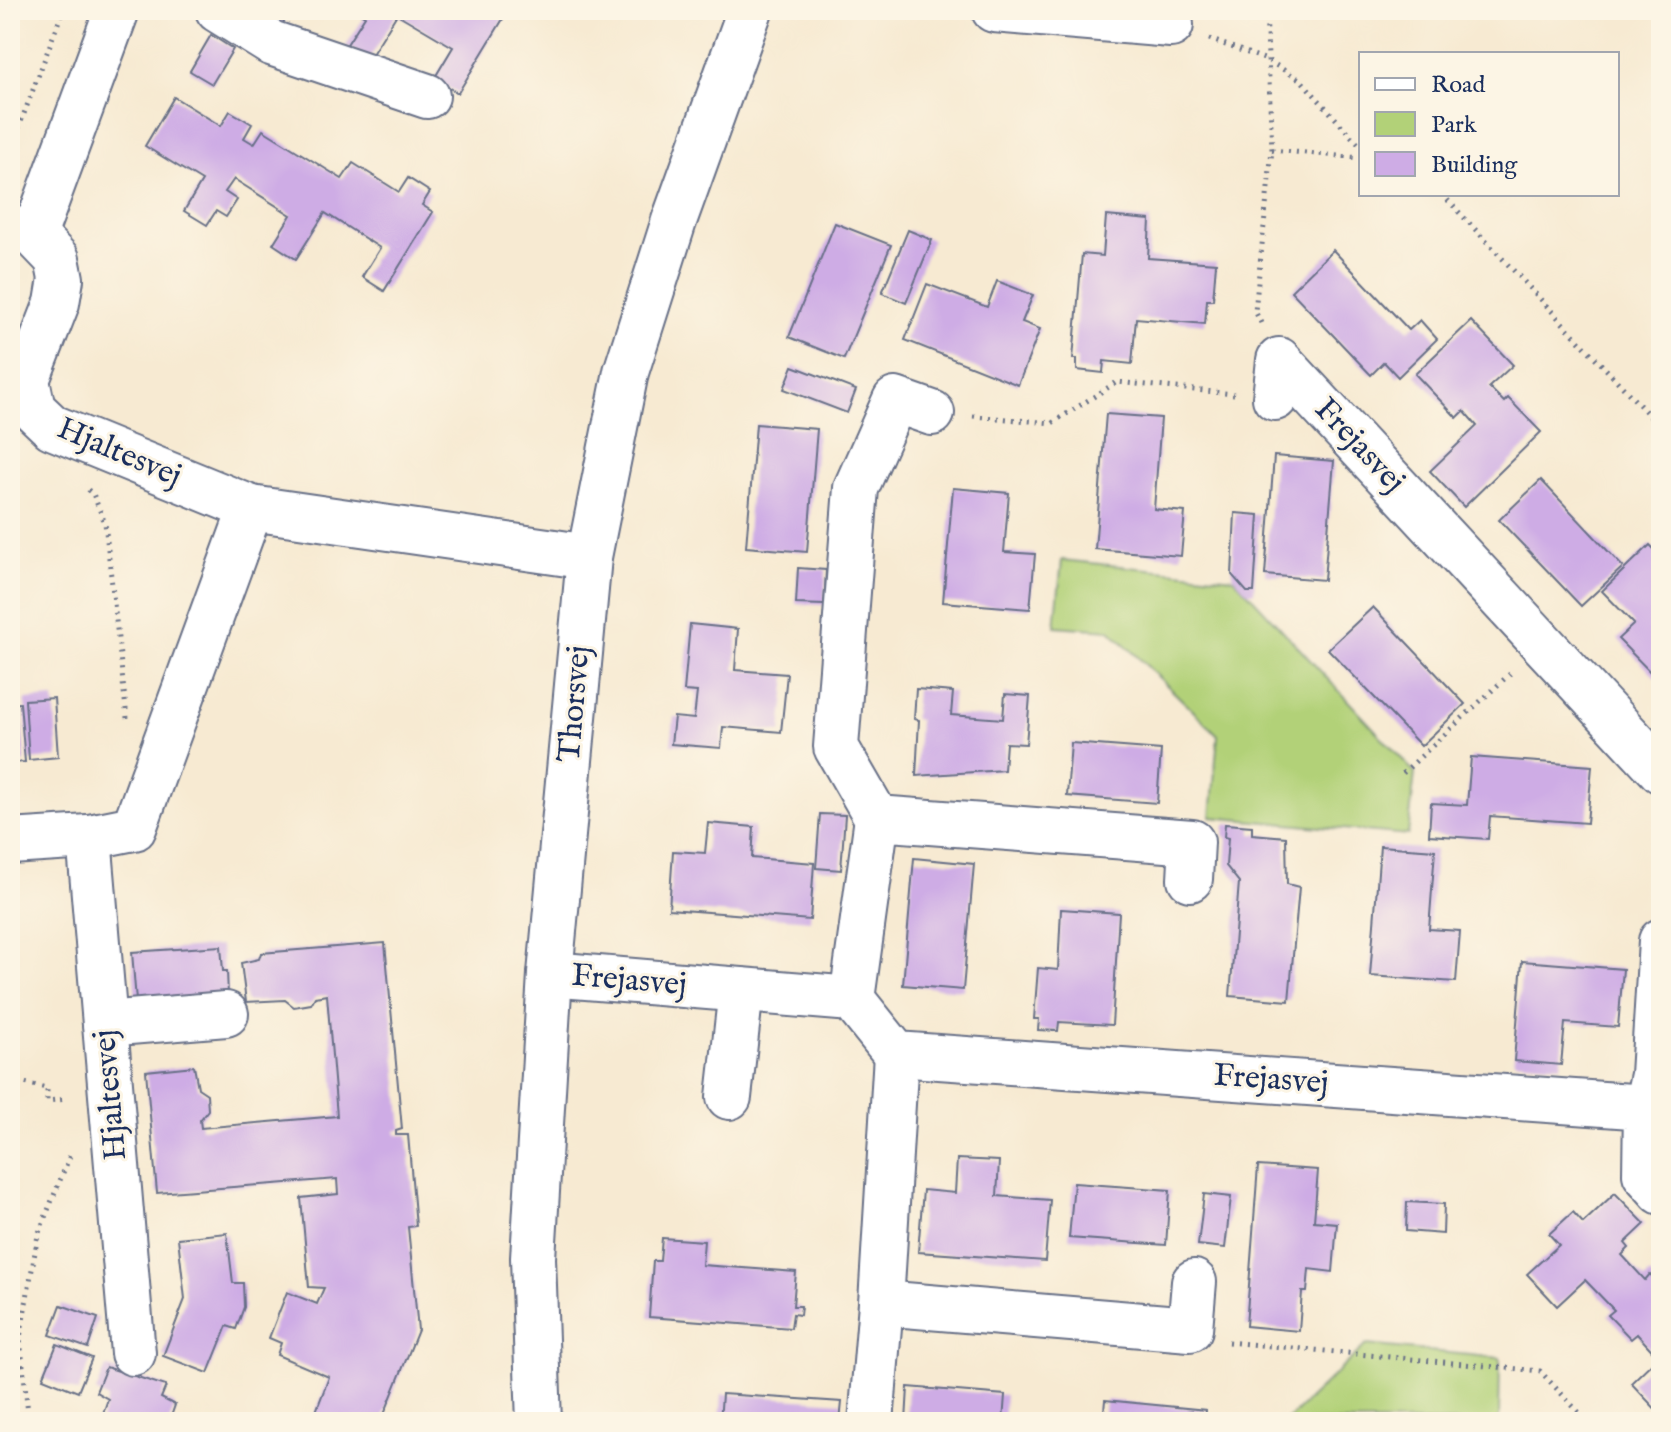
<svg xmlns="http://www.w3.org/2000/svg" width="1671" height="1432" font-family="'IM FELL English',serif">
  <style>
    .green { fill: #b2d178; stroke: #66806b; stroke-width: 2 }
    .building { fill: #ceace5 }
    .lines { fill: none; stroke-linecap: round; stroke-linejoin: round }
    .minor-casing { stroke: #687087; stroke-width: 48 }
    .path { stroke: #687087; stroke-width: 5; stroke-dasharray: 2 6; stroke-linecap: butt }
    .minor { stroke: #fff; stroke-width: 44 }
    .labels { text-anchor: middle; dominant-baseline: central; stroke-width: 6; stroke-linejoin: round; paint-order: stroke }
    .street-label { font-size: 32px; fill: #1b2f5e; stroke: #fcf5e5 }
  </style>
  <rect width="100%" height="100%" fill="#fcf5e5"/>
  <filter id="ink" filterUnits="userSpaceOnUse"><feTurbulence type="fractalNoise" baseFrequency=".0125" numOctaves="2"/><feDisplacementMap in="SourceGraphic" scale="16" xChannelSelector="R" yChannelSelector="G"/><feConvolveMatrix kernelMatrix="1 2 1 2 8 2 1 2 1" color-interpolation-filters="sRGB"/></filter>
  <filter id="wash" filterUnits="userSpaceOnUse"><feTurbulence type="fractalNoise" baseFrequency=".006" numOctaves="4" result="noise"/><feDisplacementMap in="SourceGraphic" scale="32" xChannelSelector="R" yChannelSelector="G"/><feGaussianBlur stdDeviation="1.8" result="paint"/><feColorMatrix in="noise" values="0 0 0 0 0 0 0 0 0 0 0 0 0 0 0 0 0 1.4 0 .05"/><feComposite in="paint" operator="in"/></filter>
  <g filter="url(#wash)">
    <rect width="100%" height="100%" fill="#f7ead2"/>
    <g class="green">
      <polygon points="1062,560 1234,578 1415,773 1408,835 1211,817 1218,735 1110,630 1055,626"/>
      <polygon points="1366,1345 1500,1358 1499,1422 1285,1422"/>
    </g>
    <g id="blocks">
      <g class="building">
        <polygon points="258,10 291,10 281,26"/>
        <polygon points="355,10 500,10 506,14 458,93 434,79 453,47 397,14 369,59 346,46 365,16"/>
        <polygon points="211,35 233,49 212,84 190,71"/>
        <polygon points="174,97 221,126 230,111 252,124 244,138 254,144 263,130 342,179 353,163 399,192 408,178 430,192 422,205 433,212 384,291 362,277 380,248 325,213 296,259 273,244 291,215 234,179 225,192 237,200 226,217 216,211 207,225 184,211 202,181 145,146"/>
        <polygon points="1106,216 1150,220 1148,258 1216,263 1213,300 1207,300 1205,324 1136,318 1132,364 1104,361 1103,373 1077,370 1077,359 1073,359 1082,254 1103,256"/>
        <polygon points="835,223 891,245 844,359 789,337"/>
        <polygon points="908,230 932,240 906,303 882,293"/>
        <polygon points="1333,250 1409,330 1420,320 1437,339 1398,377 1384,362 1371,375 1291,291"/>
        <polygon points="997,281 1033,295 1022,322 1040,329 1018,385 905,340 927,284 987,307"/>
        <polygon points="1471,321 1513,365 1489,387 1504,402 1508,398 1541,432 1464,507 1430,471 1477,426 1464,411 1457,418 1415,374"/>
        <polygon points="793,366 856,390 847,413 784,389"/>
        <polygon points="1106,414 1161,418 1154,509 1185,512 1181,556 1095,549"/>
        <polygon points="756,424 817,429 807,552 746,547"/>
        <polygon points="1274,456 1334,461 1324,580 1265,575"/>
        <polygon points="1541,480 1623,567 1581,606 1499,520"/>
        <polygon points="953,488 1009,493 1004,552 1035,554 1030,609 943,602"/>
        <polygon points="1235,513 1259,515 1254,592 1247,592 1232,575"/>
        <polygon points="1650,545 1661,556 1661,683 1618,639 1634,624 1602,591"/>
        <polygon points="798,568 826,570 824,605 796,604"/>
        <polygon points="1373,607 1465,704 1421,746 1328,649"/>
        <polygon points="690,624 738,629 735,670 787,674 781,732 723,727 721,748 671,744 674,717 694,719 697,692 684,691"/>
        <polygon points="916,689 953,692 951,715 1003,719 1005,694 1030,696 1026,744 1006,743 1004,770 916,776 919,720 914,719"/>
        <polygon points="54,698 58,757 29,760 25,700"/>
        <polygon points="20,703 25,762 10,763 10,704"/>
        <polygon points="1071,743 1161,750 1157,803 1067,796"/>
        <polygon points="1471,757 1592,766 1587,823 1490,816 1488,839 1429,835 1431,803 1467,805"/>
        <polygon points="820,814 845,815 841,870 816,868"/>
        <polygon points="708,823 754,827 752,858 814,863 810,920 669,909 673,851 705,853"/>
        <polygon points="1225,824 1252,826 1252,834 1286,837 1287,884 1299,887 1289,1001 1230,996 1239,882 1226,866 1228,838 1224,837"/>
        <polygon points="1380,846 1435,850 1429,929 1460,931 1456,982 1370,976"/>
        <polygon points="914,858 974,864 963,990 903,985"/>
        <polygon points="1061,909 1119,913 1112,1025 1059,1022 1058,1031 1038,1030 1039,1019 1034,1019 1038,968 1058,970"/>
        <polygon points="385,943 402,1129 396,1131 396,1135 408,1135 416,1226 408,1227 418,1330 381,1422 312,1422 329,1377 277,1355 281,1343 269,1338 287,1292 317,1304 324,1288 309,1287 301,1198 338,1194 337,1179 157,1193 146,1071 194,1066 198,1088 207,1094 208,1110 200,1120 201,1128 337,1116 327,995 315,997 311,1004 294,1007 285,1000 246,1002 241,963 259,959 261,953"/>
        <polygon points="221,946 223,971 227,971 228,995 136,1001 132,952"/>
        <polygon points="1522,961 1623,969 1618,1027 1565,1023 1561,1065 1514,1061"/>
        <polygon points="957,1159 999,1161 997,1196 1050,1200 1045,1261 918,1252 923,1190 955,1193"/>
        <polygon points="1258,1166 1318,1170 1314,1221 1337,1223 1333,1272 1309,1269 1307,1292 1302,1292 1299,1331 1246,1326"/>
        <polygon points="1074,1183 1170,1190 1166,1245 1069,1238"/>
        <polygon points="1615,1193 1645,1224 1625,1243 1629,1248 1622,1255 1645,1280 1650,1274 1661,1286 1661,1415 1631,1383 1658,1357 1637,1334 1631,1339 1608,1315 1614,1310 1585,1280 1557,1306 1527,1274 1559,1245 1549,1234 1573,1212 1583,1223"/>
        <polygon points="1204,1194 1231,1197 1225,1248 1198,1245"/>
        <polygon points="1407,1202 1444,1204 1443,1234 1406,1231"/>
        <polygon points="227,1233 233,1283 243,1283 244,1307 236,1329 227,1326 208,1373 163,1356 185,1299 178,1238"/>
        <polygon points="662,1238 704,1241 702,1265 796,1272 793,1306 801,1306 800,1315 793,1314 791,1328 649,1317 653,1261 660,1261"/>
        <polygon points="61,1305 98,1318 88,1348 50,1335"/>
        <polygon points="57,1344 92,1358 78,1392 43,1378"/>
        <polygon points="106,1367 166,1386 161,1398 175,1405 169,1422 100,1422 108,1399 96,1392"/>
        <polygon points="908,1387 1005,1395 1003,1422 906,1422"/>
        <polygon points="722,1394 842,1402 840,1422 720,1422"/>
        <polygon points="1105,1400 1206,1410 1205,1422 1103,1422"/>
      </g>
    </g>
  </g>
  <g filter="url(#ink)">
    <use href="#blocks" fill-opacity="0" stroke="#687087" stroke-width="2"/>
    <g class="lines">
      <g class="minor-casing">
        <g id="minor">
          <polyline points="218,10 271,43 427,96"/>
          <polyline points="994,10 1171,25"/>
          <polyline points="10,227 34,235 57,259 61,279 57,303 27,380 33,409 52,427 251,508"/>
          <polyline points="34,235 117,10"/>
          <polyline points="1275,398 1279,360 1661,771"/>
          <polyline points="877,818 836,747 856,488 895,400 932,413"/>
          <polyline points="89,837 133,1353"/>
          <polyline points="10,842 89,837 134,828 251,508 589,557"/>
          <polyline points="550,974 852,999 896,1054 1646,1107 1645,1174 1661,1192"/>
          <polyline points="852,999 877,818 1192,842 1190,879"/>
          <polyline points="105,1024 226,1014"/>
          <polyline points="729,1097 741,990"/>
          <polyline points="1646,1107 1653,1075 1661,941"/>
          <polyline points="881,1303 1190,1329 1194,1282"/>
          <polyline points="539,1422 533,1258 550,974 589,557 626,372 674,221 750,10"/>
          <polyline points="871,1422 881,1303 896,1054"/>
        </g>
      </g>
      <g class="path">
        <polyline points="1209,39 1267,60 1301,80 1361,147"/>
        <polyline points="1272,150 1361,158"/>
        <polyline points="10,151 63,10"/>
        <polyline points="1442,194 1661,428"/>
        <polyline points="1261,323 1255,311 1272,150 1266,10"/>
        <polyline points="973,416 1052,423 1117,382 1234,394"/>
        <polyline points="88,490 93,494 105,523 127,718"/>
        <polyline points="1403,773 1513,671"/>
        <polyline points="10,1080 47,1088 47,1101 68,1099"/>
        <polyline points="1228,1342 1540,1371 1588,1422"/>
        <polyline points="29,1422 20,1338 38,1235 71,1153"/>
      </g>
      <use href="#minor" class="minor"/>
    </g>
  </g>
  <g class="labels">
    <g class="street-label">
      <text transform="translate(1359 446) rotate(47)">Frejasvej</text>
      <text transform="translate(119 453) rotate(23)">Hjaltesvej</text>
      <text transform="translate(575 704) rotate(-85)">Thorsvej</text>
      <text transform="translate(629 981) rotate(5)">Frejasvej</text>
      <text transform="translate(1271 1080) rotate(4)">Frejasvej</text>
      <text transform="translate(111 1095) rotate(-95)">Hjaltesvej</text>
    </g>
  </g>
  <rect width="1671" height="1432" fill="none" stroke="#fcf5e5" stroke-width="40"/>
  <rect x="1359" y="52" width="260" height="144" fill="#fcf5e5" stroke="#a2a6af" stroke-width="2"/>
  <rect x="1375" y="78" width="40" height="12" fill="#ffffff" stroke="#a2a6af" stroke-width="2"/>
  <text x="1431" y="92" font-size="24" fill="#1b2f5e">Road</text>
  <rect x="1375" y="112" width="40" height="24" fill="#b2d178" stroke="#a2a6af" stroke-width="2"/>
  <text x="1431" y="132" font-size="24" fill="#1b2f5e">Park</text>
  <rect x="1375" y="152" width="40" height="24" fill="#ceace5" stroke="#a2a6af" stroke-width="2"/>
  <text x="1431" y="172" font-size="24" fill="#1b2f5e">Building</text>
</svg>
